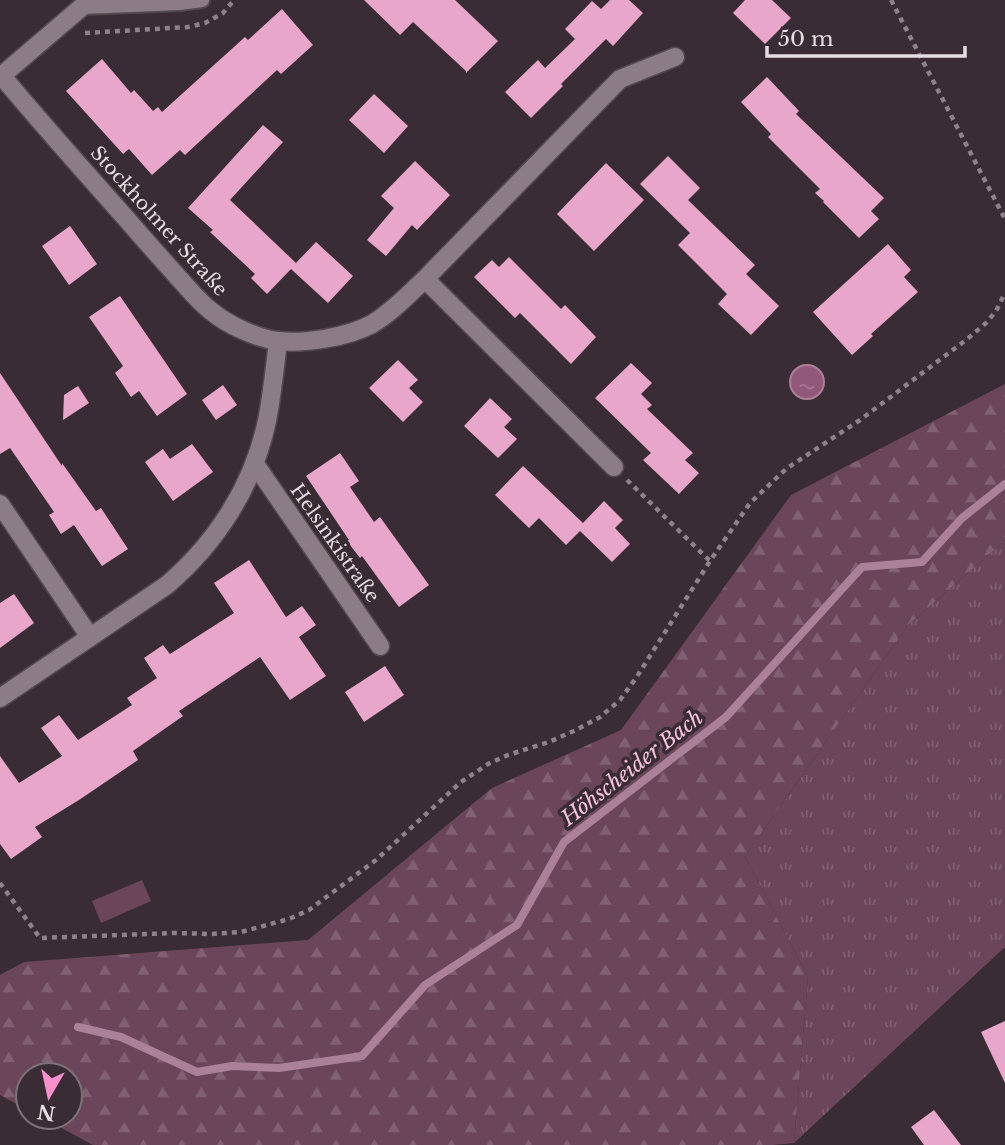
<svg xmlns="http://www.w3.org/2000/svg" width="1005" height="1145" font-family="'Libre Baskerville',serif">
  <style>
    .grass { fill: url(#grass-tufts) }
    .forest { fill: url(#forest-firs) }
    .pitch { fill: #6b465b }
    .water { fill: url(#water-ripples); stroke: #ab8099; stroke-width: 2 }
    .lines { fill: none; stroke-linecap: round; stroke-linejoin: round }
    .stream { stroke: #ab8099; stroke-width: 8 }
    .building { fill: #e7a6ca }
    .lane-casing { stroke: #53494e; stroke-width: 18 }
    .street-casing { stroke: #53494e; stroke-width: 21 }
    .secondary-casing { stroke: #53494e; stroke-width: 21 }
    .path { stroke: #8d8288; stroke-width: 4.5; stroke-dasharray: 5 5; stroke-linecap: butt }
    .lane { stroke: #8c7c85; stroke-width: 14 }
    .street { stroke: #8c7c85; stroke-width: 18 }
    .secondary { stroke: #8c7c85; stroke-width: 18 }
    .labels { text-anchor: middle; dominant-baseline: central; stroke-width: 7; stroke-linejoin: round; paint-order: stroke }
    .street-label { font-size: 19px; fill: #e5dde1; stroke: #3a2c34 }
    .water-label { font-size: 21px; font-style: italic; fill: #f7c2df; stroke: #3a2c34 }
  </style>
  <defs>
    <pattern id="grass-tufts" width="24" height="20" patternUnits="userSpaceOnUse" patternTransform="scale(1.75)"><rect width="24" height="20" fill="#6b465b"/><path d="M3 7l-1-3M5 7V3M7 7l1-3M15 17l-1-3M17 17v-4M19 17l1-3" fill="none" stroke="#806072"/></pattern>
    <pattern id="forest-firs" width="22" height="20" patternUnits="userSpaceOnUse" patternTransform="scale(1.75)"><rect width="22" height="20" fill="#6b465b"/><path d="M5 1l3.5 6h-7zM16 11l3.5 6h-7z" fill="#806072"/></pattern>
    <pattern id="water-ripples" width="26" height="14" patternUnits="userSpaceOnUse" patternTransform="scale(1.75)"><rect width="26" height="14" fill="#92587a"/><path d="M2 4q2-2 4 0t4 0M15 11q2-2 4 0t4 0" fill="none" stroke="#a67793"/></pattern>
  </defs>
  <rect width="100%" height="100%" fill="#3a2c34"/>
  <polygon class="grass" points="1005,541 1005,947 794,1143 808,977 745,856 909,624"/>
  <polygon class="forest" points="1005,384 1005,541 909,624 745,856 808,977 794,1143 772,1145 93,1145 41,1117 70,1117 70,1075 28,1075 28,1110 0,1095 0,975 24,962 308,940 492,788 621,730 791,495"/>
  <polygon class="pitch" points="142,880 151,901 101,923 92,901"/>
  <circle class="water" cx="807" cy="382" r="17"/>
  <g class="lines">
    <polyline class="stream" points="78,1027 121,1037 197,1072 232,1066 279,1068 362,1056 425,985 517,925 564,842 726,717 862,567 922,562 962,518 1005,484"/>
  </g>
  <g class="building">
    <polygon points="364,0 455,0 498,41 466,73 466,71 413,22 400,35"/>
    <polygon points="610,0 629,0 643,13 613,46 606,39 561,84 563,86 531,118 505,92 538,60 545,68 575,39 565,29 592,1 601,9"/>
    <polygon points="745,0 772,0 791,18 765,44 733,13"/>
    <polygon points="282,9 313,45 281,74 277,70 185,155 180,150 152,175 129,149 123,154 66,91 102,59 131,93 134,90 153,111 158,107 162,112 245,37 248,40"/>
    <polygon points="767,77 799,111 796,114 884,198 871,211 879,219 859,238 823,202 824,201 815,193 820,189 768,137 771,134 741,102"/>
    <polygon points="374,94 408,126 384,153 349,120"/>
    <polygon points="263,125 283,142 230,200 296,263 316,242 353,276 328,303 291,269 267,294 251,278 255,274 210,232 213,230 188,208"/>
    <polygon points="668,156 700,188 688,200 755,265 746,274 779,306 751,335 718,304 727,294 678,245 690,233 640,184"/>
    <polygon points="415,161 450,195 417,230 412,225 386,256 367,240 394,208 381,196"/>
    <polygon points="606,163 644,200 594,251 557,214"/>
    <polygon points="70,226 97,264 69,285 42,246"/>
    <polygon points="888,244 911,270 904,277 918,292 871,334 873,336 852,355 813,312"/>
    <polygon points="509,257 561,309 565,305 596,337 571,364 520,313 515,318 474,277 492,260 499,267"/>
    <polygon points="120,296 187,394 157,416 139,391 131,397 115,373 123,366 89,317"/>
    <polygon points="398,360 418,380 409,388 423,402 403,422 369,388"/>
    <polygon points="631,363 652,383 641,394 652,405 647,409 693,453 685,460 699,473 679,494 643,460 651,453 595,398"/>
    <polygon points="0,373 62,466 62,463 96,511 101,508 128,549 102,566 74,525 61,534 49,515 54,512 10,448 0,454"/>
    <polygon points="223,385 237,405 216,420 202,400"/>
    <polygon points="78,386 89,403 63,420 64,395"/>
    <polygon points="490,398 512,419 504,427 517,439 498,458 464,426"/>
    <polygon points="192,444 213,472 173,501 145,462 163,449 170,459"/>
    <polygon points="340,453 359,481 350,487 374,522 380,517 429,585 399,607 362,556 360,558 347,541 349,540 306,476"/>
    <polygon points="523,466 583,523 604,501 623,520 615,528 630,544 612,562 580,531 566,545 539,518 529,528 495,495"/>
    <polygon points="249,560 286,617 302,606 316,625 299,637 326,676 290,700 260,657 179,711 183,716 133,751 138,760 79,800 35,827 42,837 11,859 0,844 0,756 19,783 62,756 41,728 59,715 78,740 132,705 127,698 157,678 144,658 163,645 170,654 234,613 214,583"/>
    <polygon points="14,594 34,623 0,648 0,603"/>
    <polygon points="385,666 404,695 364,722 345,692"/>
    <polygon points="1005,1021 1005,1083 981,1032"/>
    <polygon points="934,1110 961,1145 924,1145 911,1127"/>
  </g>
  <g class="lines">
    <g class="lane-casing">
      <polyline id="lane" points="82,7 180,3 202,0"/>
    </g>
    <g class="street-casing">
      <g id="street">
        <path d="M2 76C41 123 83 170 124 216 142 237 159 256 177 276 188 288 198 301 211 311 228 325 256 338 278 341 305 344 348 337 372 324 392 312 408 295 425 279L620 79 675 57"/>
        <polyline points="425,279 614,467"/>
        <polyline points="255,464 380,646"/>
        <polyline points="0,504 90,637"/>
        <path d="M0 698 167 585C217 542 253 486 267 421 272 395 275 368 278 341"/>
      </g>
    </g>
    <g class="secondary-casing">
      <polyline id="secondary" points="0,77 90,0"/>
    </g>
    <g class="path">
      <polyline points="891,0 1005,219"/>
      <polyline points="85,33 188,27 205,23 223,13 234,0"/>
      <polyline points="627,480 710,561"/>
      <polyline points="0,883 40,938 174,933 211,934 241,932 289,919 309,910 376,860 461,782 488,764 508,755 549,742 576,730 600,717 620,700 636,678 710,561 750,503 786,469 860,420 966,340 986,323 996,311 1005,293"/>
    </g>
    <use href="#lane" class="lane"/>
    <use href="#street" class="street"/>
    <use href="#secondary" class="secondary"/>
  </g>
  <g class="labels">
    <g class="street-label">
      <text transform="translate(159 221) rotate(48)">Stockholmer Straße</text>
      <text transform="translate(335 543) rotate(55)">Helsinkistraße</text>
    </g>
    <g class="water-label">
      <text transform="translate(632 768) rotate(-38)">Höhscheider Bach</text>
    </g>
  </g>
  <g transform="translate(49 1096) rotate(189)"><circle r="33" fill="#3a2c34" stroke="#7e7379" stroke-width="2"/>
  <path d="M0-5L12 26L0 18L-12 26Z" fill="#f790cd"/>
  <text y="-10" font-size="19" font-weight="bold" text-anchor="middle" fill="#e5dde1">N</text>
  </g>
  <path d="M767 46v10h198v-10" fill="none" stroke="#e5dde1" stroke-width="3.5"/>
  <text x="778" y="46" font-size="21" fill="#e5dde1" stroke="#3a2c34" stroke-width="5" paint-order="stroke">50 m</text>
</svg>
